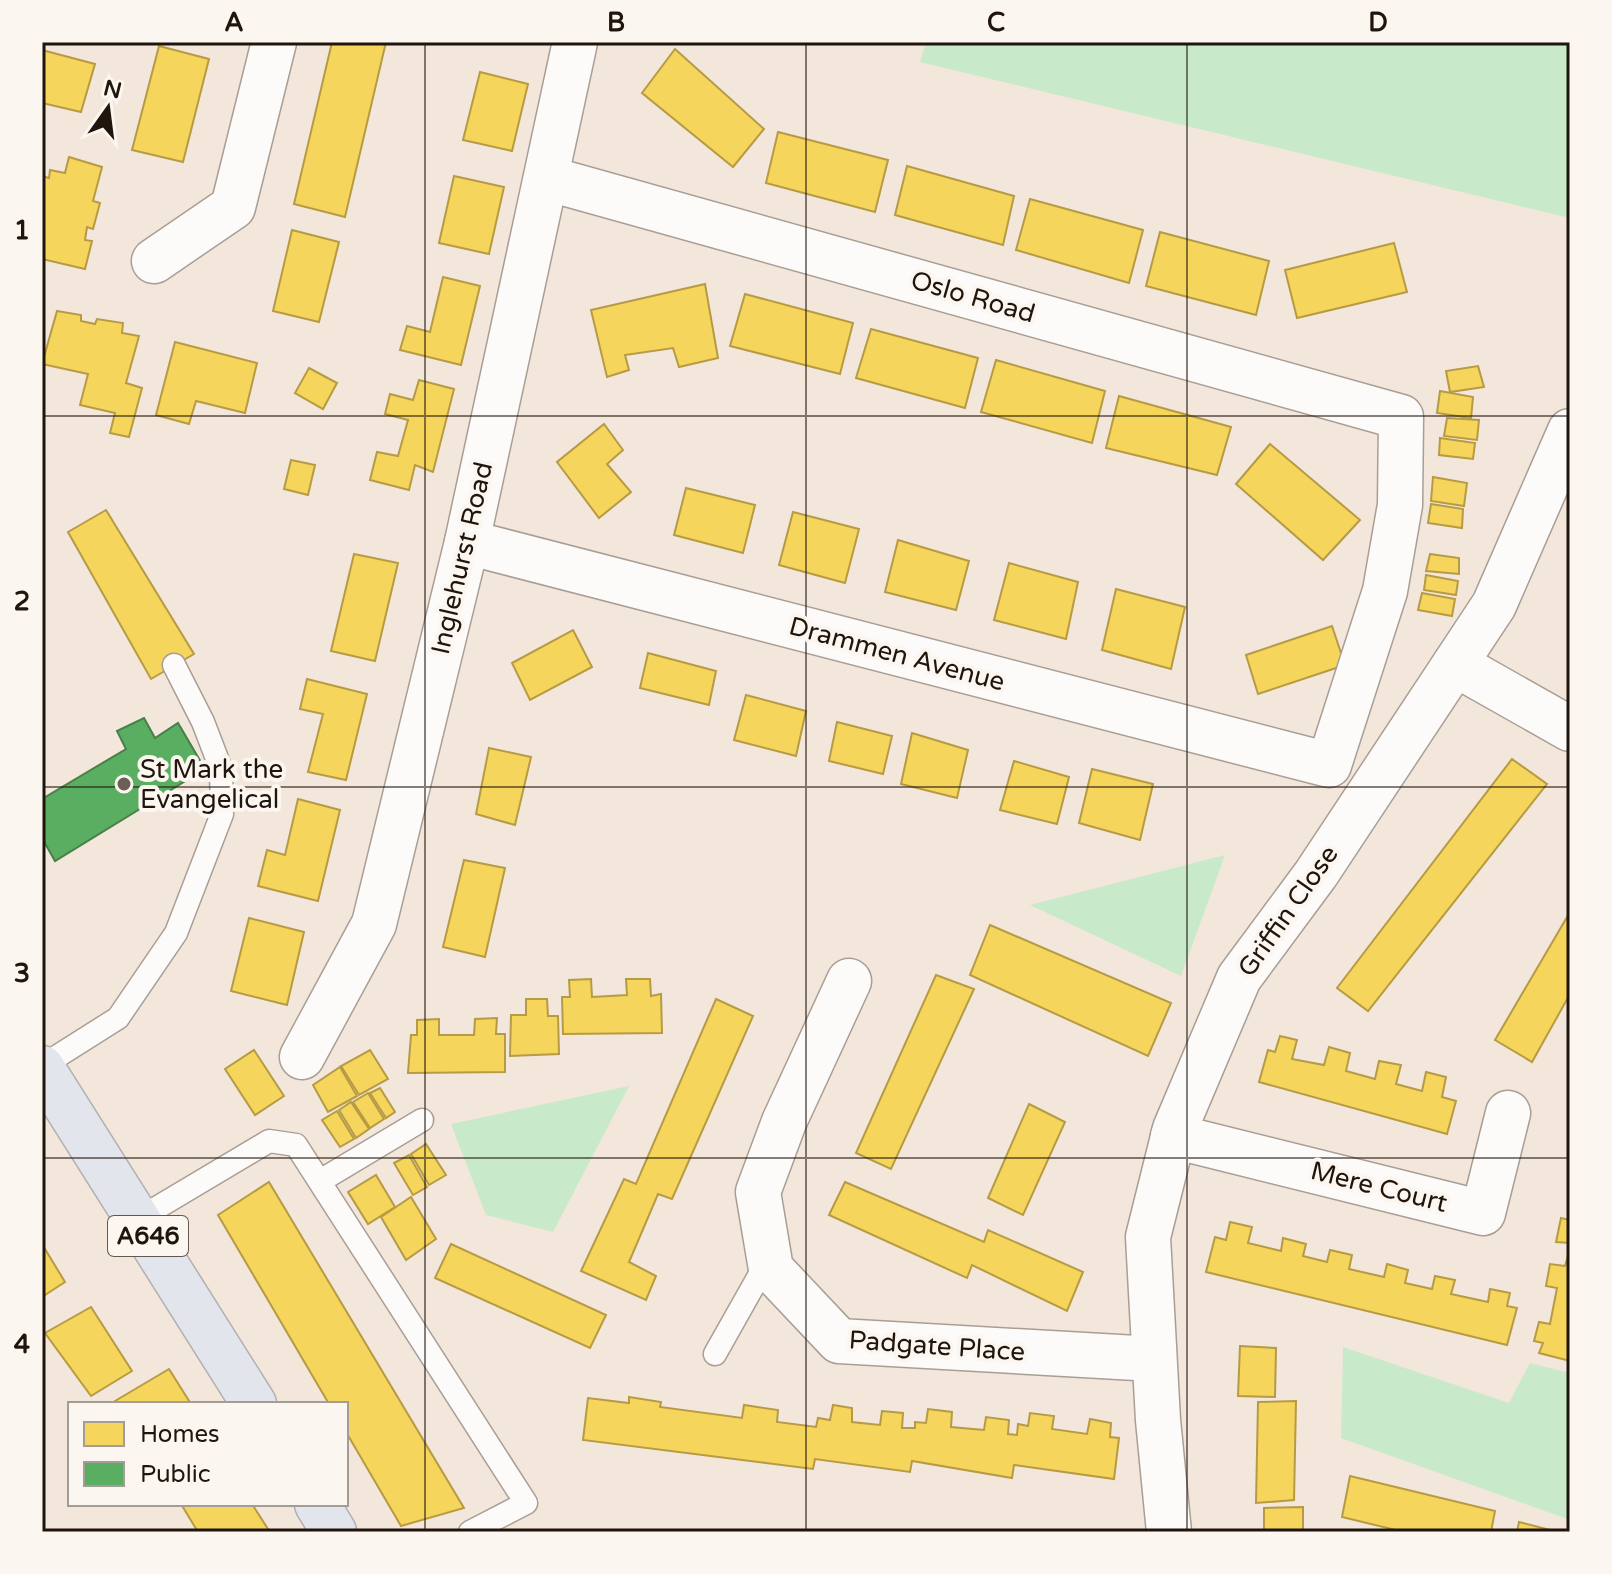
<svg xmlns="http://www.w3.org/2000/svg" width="1612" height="1574" font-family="'Varela Round',sans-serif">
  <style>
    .green { fill: #c8eaca }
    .homes { fill: #f6d55c; stroke: #b69b44; stroke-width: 2 }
    .public { fill: #5aae61; stroke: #498048; stroke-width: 2 }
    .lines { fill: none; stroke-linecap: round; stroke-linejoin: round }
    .lane-casing { stroke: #a99e95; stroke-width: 25 }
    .street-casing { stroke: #a99e95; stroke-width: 47 }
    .highway-casing { stroke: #b1afb2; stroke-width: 47 }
    .lane { stroke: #fdfbfa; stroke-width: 22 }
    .street { stroke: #fdfbfa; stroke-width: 44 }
    .highway { stroke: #e2e5eb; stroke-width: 44 }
    .grid { fill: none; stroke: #20150d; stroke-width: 2; stroke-opacity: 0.55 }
    .poi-dot { fill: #6a5e55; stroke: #fcf6f1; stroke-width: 3 }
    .labels { text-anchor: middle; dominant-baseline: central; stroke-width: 8; stroke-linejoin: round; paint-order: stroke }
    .shield { fill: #fcf6f1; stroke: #625851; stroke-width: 2 }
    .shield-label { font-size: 24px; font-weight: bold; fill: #20150d }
    .street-label { font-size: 26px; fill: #20150d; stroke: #fcf6f1 }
    .poi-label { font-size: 26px; fill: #20150d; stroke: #fcf6f1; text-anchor: start }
    .neatline { fill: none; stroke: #20150d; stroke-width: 3 }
    .grid-label { font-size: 26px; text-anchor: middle; font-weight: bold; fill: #20150d }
  </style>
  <rect width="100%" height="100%" fill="#f3e6db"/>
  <g class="green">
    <polygon points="926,42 1570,42 1570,218 920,62"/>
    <polygon points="1225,855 1181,976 1030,905"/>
    <polygon points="629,1086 553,1232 486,1215 451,1124"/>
    <polygon points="1343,1347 1509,1403 1530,1363 1570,1373 1570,1520 1341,1438"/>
  </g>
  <g class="homes">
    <polygon points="332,42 386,42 345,217 294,204"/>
    <polygon points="159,46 209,59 183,162 132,150"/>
    <polygon points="675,49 764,129 733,167 642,93"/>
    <polygon points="42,50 95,64 81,112 42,103"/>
    <polygon points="480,72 528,84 512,151 463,140"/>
    <polygon points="778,132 888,160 875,212 766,183"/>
    <polygon points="69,157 102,167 93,201 100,203 93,229 87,227 85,240 92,241 85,269 42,259 42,176 49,178 50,170 65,173"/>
    <polygon points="907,166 1014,196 1003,245 895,215"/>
    <polygon points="454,176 504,187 489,254 439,243"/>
    <polygon points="1030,199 1143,230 1129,283 1016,250"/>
    <polygon points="292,230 339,242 319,322 273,311"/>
    <polygon points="1160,232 1269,261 1256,315 1146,286"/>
    <polygon points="1394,243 1407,292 1297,318 1285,270"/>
    <polygon points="443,277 480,286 461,365 400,350 407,326 430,332"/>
    <polygon points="705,284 718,358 679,367 673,348 625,355 629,370 607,377 591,310"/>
    <polygon points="745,294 853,323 840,374 730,346"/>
    <polygon points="57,311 81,315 81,321 95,324 97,319 123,323 122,333 139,336 126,383 142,388 129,437 110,433 115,413 80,405 88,374 42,364"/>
    <polygon points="871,329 978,358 965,408 856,378"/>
    <polygon points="175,342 257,363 245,413 196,401 189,424 156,415"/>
    <polygon points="996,360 1105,391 1092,443 981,412"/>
    <polygon points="1478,366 1484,387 1450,392 1446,371"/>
    <polygon points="309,368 337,383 323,409 295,393"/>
    <polygon points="419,380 454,389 433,472 415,465 409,490 370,480 377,452 398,456 408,420 385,414 390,394 413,400"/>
    <polygon points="1440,391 1473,397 1471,418 1437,413"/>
    <polygon points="1119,396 1231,427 1217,475 1106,448"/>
    <polygon points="1447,418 1479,420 1477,440 1444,436"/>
    <polygon points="604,424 623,450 607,464 631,492 599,518 557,462"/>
    <polygon points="1440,438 1475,443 1473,459 1439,455"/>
    <polygon points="1270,444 1360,520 1323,560 1236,484"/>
    <polygon points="291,460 315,465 308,495 284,489"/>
    <polygon points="1433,477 1467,483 1464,506 1431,501"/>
    <polygon points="686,488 755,505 743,553 674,535"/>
    <polygon points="1431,504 1463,509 1462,528 1428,523"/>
    <polygon points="106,510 194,654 151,679 68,532"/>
    <polygon points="793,512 859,529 845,583 779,565"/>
    <polygon points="898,540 969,561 956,610 885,592"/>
    <polygon points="354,554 398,563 375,661 331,651"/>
    <polygon points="1430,554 1459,558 1459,574 1426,571"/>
    <polygon points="1009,563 1078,582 1066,639 994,620"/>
    <polygon points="1426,575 1458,581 1456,595 1424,590"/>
    <polygon points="1116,589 1185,607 1171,669 1102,650"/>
    <polygon points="1422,593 1455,599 1452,616 1418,610"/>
    <polygon points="1332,626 1345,665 1258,694 1246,655"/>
    <polygon points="573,630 592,667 530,700 512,663"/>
    <polygon points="648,653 716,671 709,705 640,688"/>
    <polygon points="307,679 367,694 346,780 308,772 323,714 300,709"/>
    <polygon points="746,695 806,711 796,756 734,740"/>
    <polygon points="837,722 892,736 883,774 829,761"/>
    <polygon points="912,733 968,750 957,798 901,784"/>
    <polygon points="489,748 531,757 515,825 476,814"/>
    <polygon points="1512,759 1547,784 1368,1011 1337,988"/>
    <polygon points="1014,761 1069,777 1057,824 1000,810"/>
    <polygon points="1092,769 1153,784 1140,840 1079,823"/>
    <polygon points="298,799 340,810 318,901 258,886 267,850 285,855"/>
    <polygon points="464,860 505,868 485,957 443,947"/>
    <polygon points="1570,912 1570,994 1532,1062 1495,1040"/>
    <polygon points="249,918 304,932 287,1005 231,991"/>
    <polygon points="990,925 1171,1003 1148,1056 970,975"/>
    <polygon points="936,975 974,989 891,1169 856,1153"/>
    <polygon points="591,979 592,997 627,995 626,979 650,979 651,996 661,994 662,1033 563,1034 562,997 570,997 569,980"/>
    <polygon points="526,999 547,999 548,1016 558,1016 559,1054 510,1056 511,1015 526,1015"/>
    <polygon points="716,999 753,1016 672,1199 658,1194 629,1262 656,1276 646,1300 581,1271 624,1179 636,1184"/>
    <polygon points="497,1018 496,1034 505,1034 505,1072 408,1073 411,1035 417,1035 417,1020 439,1019 439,1035 474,1035 475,1019"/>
    <polygon points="1280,1036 1297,1040 1292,1059 1324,1065 1329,1047 1350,1053 1346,1071 1375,1079 1379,1061 1401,1065 1396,1084 1422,1091 1426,1072 1446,1077 1442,1097 1456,1101 1447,1134 1259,1082 1268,1050 1275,1052"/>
    <polygon points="254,1050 284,1096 255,1115 225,1069"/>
    <polygon points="370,1050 388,1079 359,1095 341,1066"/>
    <polygon points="340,1067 357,1096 328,1112 313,1085"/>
    <polygon points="380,1088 395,1112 386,1118 370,1093"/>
    <polygon points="368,1093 384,1119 370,1128 353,1102"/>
    <polygon points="351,1102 369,1129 356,1138 339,1110"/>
    <polygon points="1029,1104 1065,1122 1023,1215 988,1198"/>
    <polygon points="337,1111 354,1139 340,1147 322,1120"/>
    <polygon points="426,1144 446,1175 429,1185 411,1154"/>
    <polygon points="409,1155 427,1187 413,1195 394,1163"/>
    <polygon points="376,1175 395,1207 368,1224 348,1192"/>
    <polygon points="269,1182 464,1508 401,1526 346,1432 346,1404 329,1404 218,1215"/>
    <polygon points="845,1182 984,1242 988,1230 1083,1272 1067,1311 972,1265 967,1278 829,1215"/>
    <polygon points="411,1197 436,1239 406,1260 381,1217"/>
    <polygon points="1561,1218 1570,1220 1570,1243 1556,1242"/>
    <polygon points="1230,1222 1252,1227 1248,1243 1281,1251 1283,1238 1306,1244 1303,1256 1327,1262 1330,1250 1352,1255 1349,1269 1384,1277 1387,1264 1408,1270 1405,1283 1432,1289 1435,1276 1455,1280 1451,1294 1488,1302 1490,1289 1510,1293 1507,1306 1517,1308 1507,1345 1206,1272 1215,1237 1226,1240"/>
    <polygon points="42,1244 65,1282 42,1297"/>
    <polygon points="451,1244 606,1315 590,1348 435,1278"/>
    <polygon points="1570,1249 1570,1361 1539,1353 1543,1343 1534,1341 1539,1322 1550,1324 1557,1288 1546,1286 1550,1264 1565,1266"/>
    <polygon points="91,1307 132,1371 91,1396 45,1333"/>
    <polygon points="1240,1346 1276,1348 1275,1397 1238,1396"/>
    <polygon points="169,1369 191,1404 117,1404 115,1401"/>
    <polygon points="629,1397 661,1402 660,1407 742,1418 744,1405 778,1410 777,1422 816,1427 818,1418 830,1420 833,1405 852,1408 852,1422 880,1425 882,1411 903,1413 902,1428 915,1428 915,1422 926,1423 928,1409 952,1412 951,1427 984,1430 986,1417 1009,1420 1008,1434 1017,1435 1018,1424 1028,1426 1030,1413 1054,1416 1052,1429 1087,1434 1090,1419 1111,1423 1110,1437 1119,1438 1114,1479 1014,1465 1012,1478 912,1461 910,1472 815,1459 813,1469 583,1440 588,1398 629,1403"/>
    <polygon points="1296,1401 1294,1500 1256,1503 1258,1402"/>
    <polygon points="1350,1476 1495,1511 1491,1532 1404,1532 1342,1517"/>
    <polygon points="181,1504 252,1504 268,1529 262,1532 198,1532"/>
    <polygon points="1303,1507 1303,1532 1264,1532 1264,1508"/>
    <polygon points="1519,1522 1558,1532 1517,1532"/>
  </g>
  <polygon class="public" points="144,718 155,738 178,723 205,769 55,861 42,838 42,799 126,749 117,731"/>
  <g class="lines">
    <g class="lane-casing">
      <g id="lane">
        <polyline points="42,1066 118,1018 176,933 222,814 221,769 203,722 174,665"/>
        <polyline points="320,1181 422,1120"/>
        <polyline points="138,1219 269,1141 296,1145 526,1503 470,1532"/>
        <polyline points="715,1354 768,1260"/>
      </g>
    </g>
    <g class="street-casing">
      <g id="street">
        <polyline points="154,261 233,207 274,42"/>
        <polyline points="467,542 1329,765 1385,591 1400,505 1401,417 546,178"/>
        <polyline points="1455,664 1570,729"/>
        <polyline points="849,981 784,1122 758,1192 771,1269 839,1341 1154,1359"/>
        <polyline points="302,1057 374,924 467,542 575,42"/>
        <polyline points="1173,1136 1483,1213 1508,1113"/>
        <polyline points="1169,1532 1158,1420 1148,1237 1175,1129 1239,978 1316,874 1494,605 1570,431"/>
      </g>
    </g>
    <g class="highway-casing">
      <g id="highway">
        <polyline points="42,1068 254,1404"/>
        <polyline points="317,1504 334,1532"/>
      </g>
    </g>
    <use href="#lane" class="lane"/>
    <use href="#street" class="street"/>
    <use href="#highway" class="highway"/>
  </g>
  <path class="grid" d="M425 42V1532M806 42V1532M1187 42V1532M42 416H1570M42 787H1570M42 1158H1570"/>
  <circle class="poi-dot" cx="124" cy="784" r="8"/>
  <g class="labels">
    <rect class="shield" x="108" y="1216" width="80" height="40" rx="6"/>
    <g class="shield-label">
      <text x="148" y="1236">A646</text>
    </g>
    <g class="street-label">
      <text transform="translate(973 297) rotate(16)">Oslo Road</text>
      <text transform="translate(462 558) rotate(-77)">Inglehurst Road</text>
      <text transform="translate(897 654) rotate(15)">Drammen Avenue</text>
      <text transform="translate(1288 911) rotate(-55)">Griffin Close</text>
      <text transform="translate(1379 1187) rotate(14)">Mere Court</text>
      <text transform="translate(937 1346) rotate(4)">Padgate Place</text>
    </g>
    <g class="poi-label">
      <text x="140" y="769">St Mark the<tspan x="140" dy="30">Evangelical</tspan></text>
    </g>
  </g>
  <rect width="1612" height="1574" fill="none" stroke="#fcf6f1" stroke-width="88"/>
  <rect x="68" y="1402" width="280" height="104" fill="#fcf6f1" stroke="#a49c96" stroke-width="2"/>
  <rect x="84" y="1422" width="40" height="24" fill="#f6d55c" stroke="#a49c96" stroke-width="2"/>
  <text x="140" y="1442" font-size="24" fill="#20150d">Homes</text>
  <rect x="84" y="1462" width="40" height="24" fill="#5aae61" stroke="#a49c96" stroke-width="2"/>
  <text x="140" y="1482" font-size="24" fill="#20150d">Public</text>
  <g transform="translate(108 108) rotate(14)" stroke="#fcf6f1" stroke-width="6" paint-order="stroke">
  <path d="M0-6L14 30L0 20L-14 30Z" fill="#20150d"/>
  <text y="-12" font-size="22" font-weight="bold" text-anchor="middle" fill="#20150d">N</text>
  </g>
  <rect x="44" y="44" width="1524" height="1486" class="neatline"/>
  <g class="grid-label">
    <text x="234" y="31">A</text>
    <text x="616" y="31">B</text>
    <text x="996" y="31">C</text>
    <text x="1378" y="31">D</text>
    <text x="22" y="239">1</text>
    <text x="22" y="610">2</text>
    <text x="22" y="982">3</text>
    <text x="22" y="1353">4</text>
  </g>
</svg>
